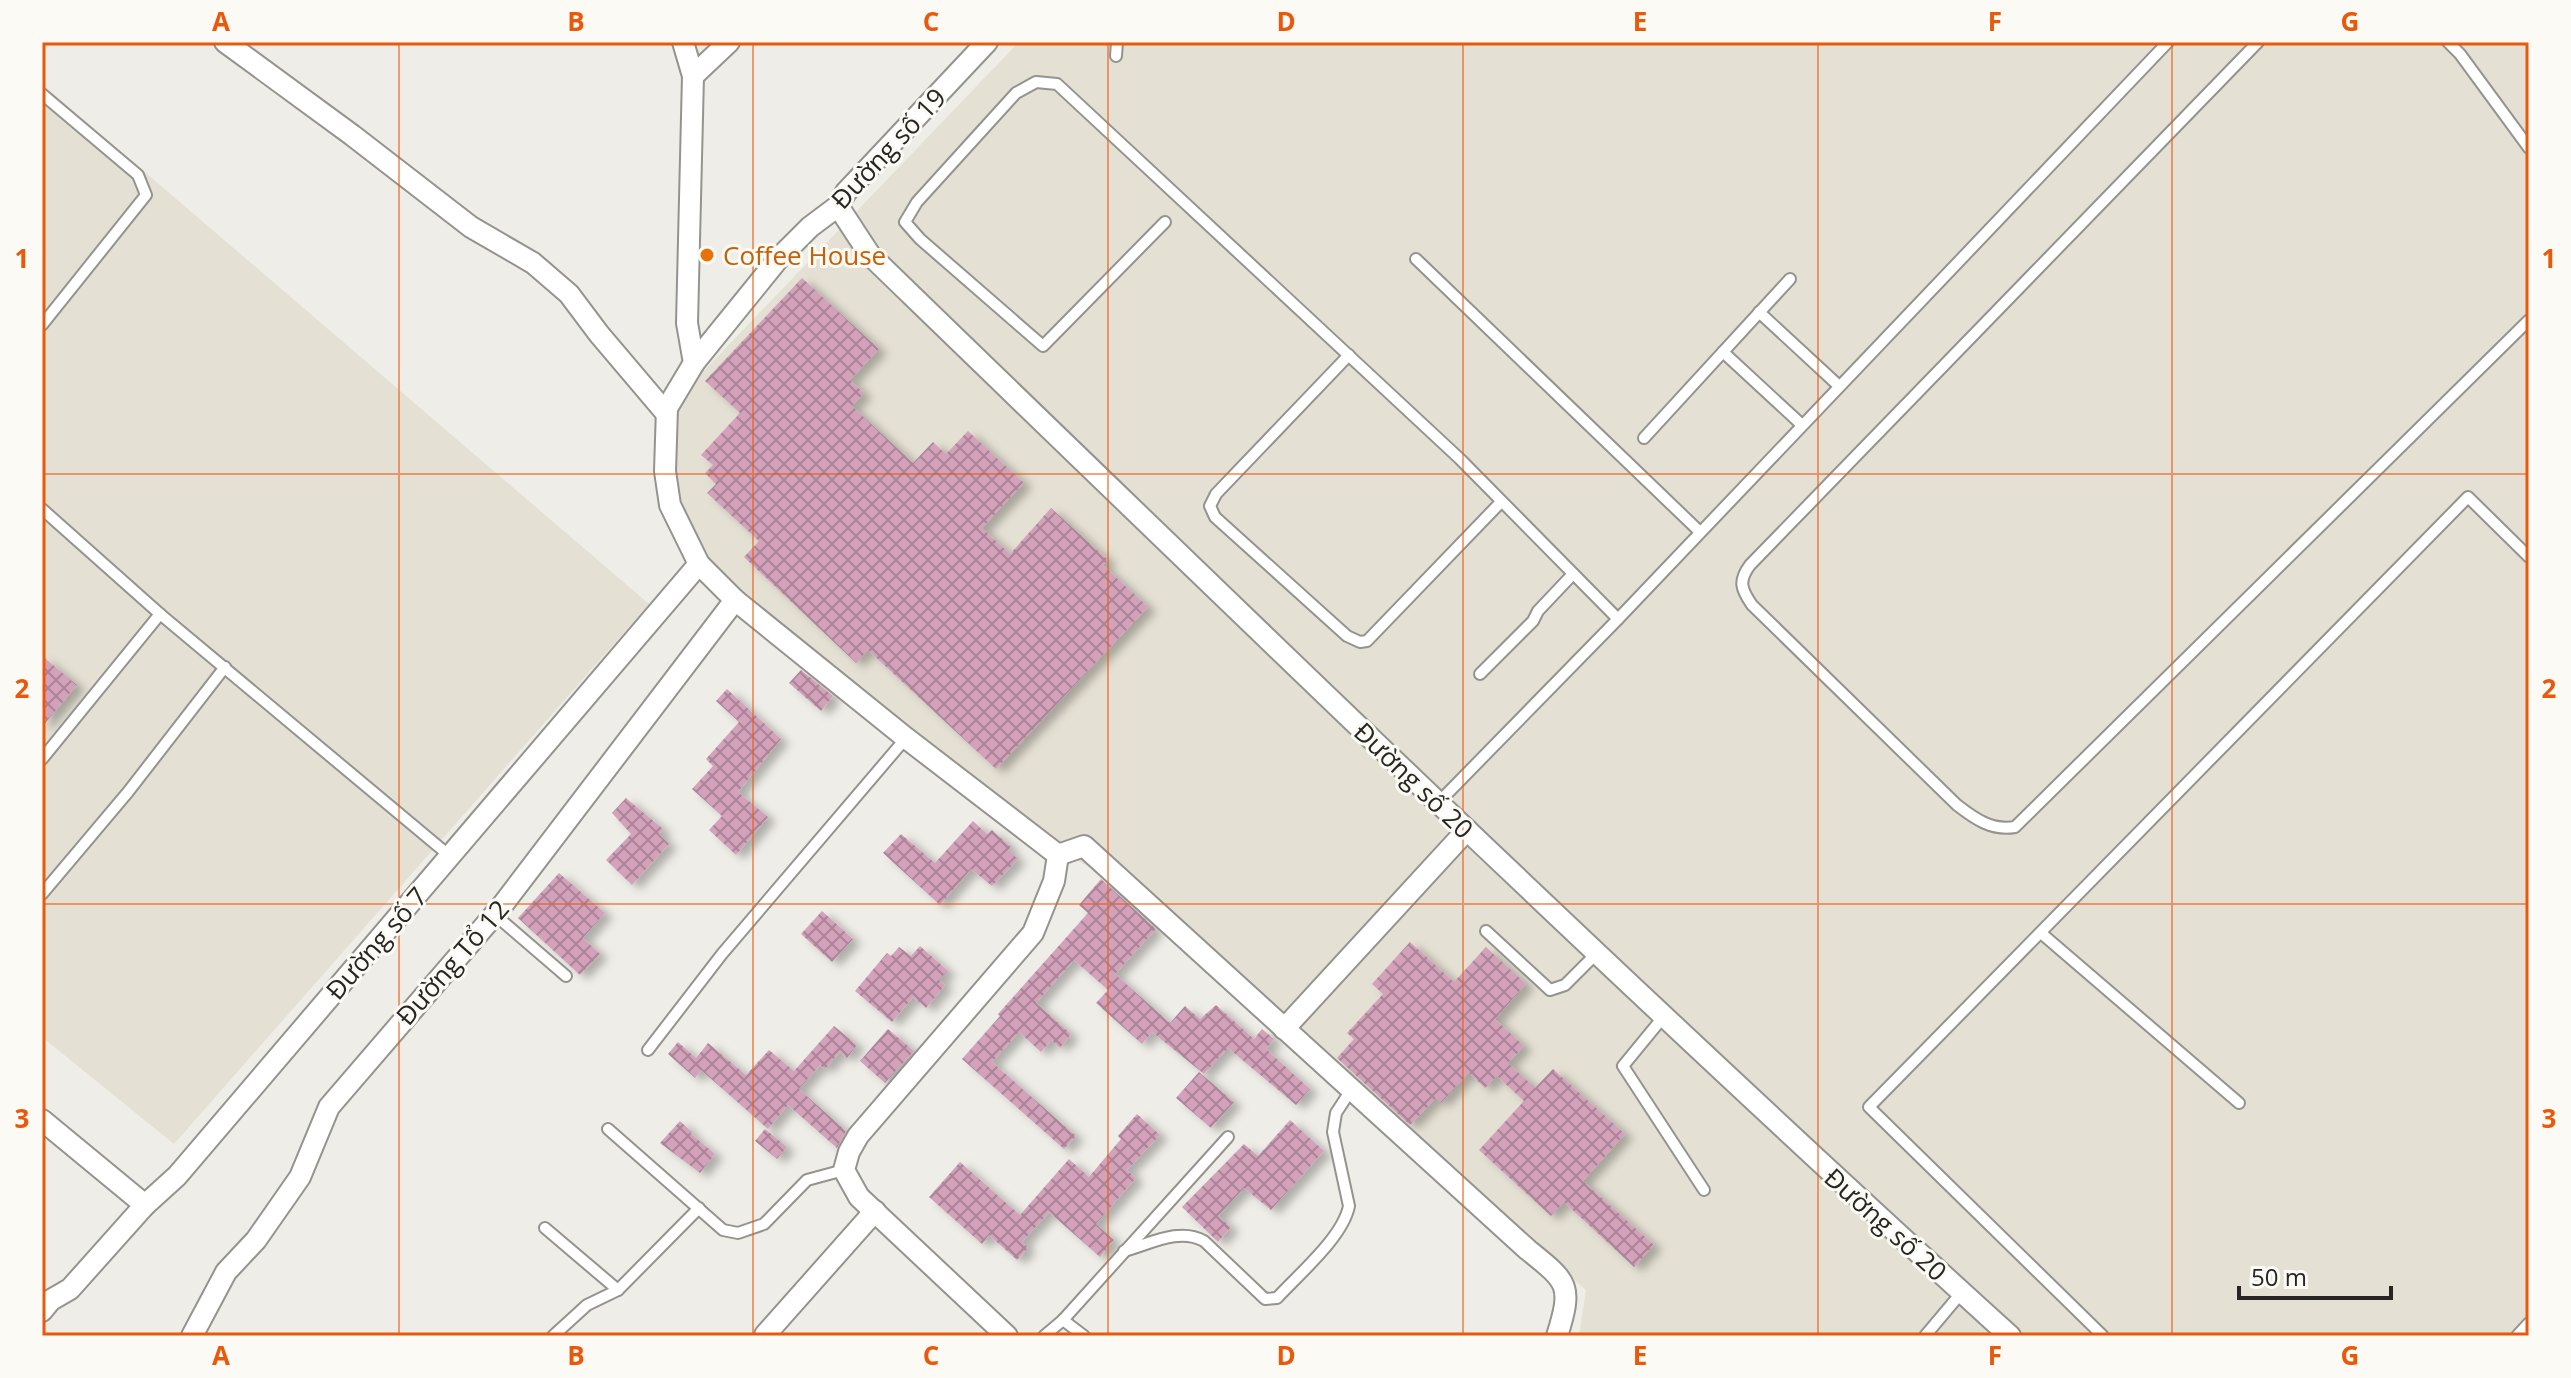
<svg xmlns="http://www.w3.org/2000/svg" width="2571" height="1378" font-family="'Open Sans',sans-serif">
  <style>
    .built { fill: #e4e0d3 }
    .building { fill: url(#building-cross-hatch); filter: url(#shadow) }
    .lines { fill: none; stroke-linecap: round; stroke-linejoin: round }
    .service-casing { stroke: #95938e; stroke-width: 14 }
    .minor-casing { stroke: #95938e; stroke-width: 24 }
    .service { stroke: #fff; stroke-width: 10 }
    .minor { stroke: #fff; stroke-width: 20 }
    .grid { fill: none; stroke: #e8590c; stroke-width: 2; stroke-opacity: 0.55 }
    .food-dot { fill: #e8710a; stroke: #fcfaf4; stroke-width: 3 }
    .labels { text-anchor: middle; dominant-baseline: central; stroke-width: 6; stroke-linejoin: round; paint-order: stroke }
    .street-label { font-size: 26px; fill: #272624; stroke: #fcfaf4 }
    .food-label { font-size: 26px; fill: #c56008; stroke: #fcfaf4; text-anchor: start }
    .neatline { fill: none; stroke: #e8590c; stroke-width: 3 }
    .grid-label { font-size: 26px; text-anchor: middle; font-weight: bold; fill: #e8590c }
  </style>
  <defs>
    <pattern id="building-cross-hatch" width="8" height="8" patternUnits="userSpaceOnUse" patternTransform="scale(2)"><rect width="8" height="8" fill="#d3a1ba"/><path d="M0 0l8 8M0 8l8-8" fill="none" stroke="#ab8397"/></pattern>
    <filter id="shadow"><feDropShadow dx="8" dy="4.5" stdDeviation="4" flood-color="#0004"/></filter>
  </defs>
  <rect width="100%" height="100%" fill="#eeede7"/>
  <g class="built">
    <polygon points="1019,42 2529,42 2529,1336 1579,1336 1586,1290 1115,881 972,804 709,562 678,513 670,466 673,403"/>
    <polygon points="42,84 649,604 174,1144 42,1037"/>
  </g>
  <g class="building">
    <polygon points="802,278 879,349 850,380 864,393 852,406 913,463 933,442 946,454 968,431 1024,483 982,528 1010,554 1051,508 1108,560 1103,565 1148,607 996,769 868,650 856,663 744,557 759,541 707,493 716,484 705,473 713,465 701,455 740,413 705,381"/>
    <polygon points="42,656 77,685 42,727"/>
    <polygon points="801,670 833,696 821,711 789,683"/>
    <polygon points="727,689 781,739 738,792 768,817 736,855 709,830 722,816 692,789 713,766 706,759 739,722 716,701"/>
    <polygon points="626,798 663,829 659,834 669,844 632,885 606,860 631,834 612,813"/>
    <polygon points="973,821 987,834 992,830 1011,847 1008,850 1018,859 992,886 971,869 940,905 883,853 901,834 935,863"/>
    <polygon points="559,873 605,913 583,938 600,954 580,975 518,918"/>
    <polygon points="1101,879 1156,929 1115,974 1170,1023 1185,1006 1200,1019 1216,1005 1254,1039 1262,1029 1274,1039 1266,1049 1310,1089 1296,1105 1228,1048 1204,1074 1152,1032 1142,1044 1096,1003 1108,990 1074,960 1036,1003 1071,1034 1060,1048 1051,1040 1041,1052 1019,1032 992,1062 1076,1136 1064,1149 962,1059 1000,1016 998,1014 1088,913 1079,905"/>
    <polygon points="822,911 853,939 832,962 801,934"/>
    <polygon points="1410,942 1454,982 1486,947 1526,984 1495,1019 1524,1046 1508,1063 1535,1088 1553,1069 1625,1134 1583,1181 1654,1245 1634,1267 1564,1202 1551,1216 1479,1150 1524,1101 1497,1076 1485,1088 1469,1073 1441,1103 1436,1098 1410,1125 1337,1058 1354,1039 1347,1033 1383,994 1372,984"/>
    <polygon points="920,946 948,971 939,980 945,985 926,1008 913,997 892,1022 855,991 887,953 891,956 899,947 911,956"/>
    <polygon points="834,1026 857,1045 847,1058 840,1052 825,1069 820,1065 799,1089 846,1131 837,1148 788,1105 768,1129 701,1070 695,1078 668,1054 678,1042 696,1058 708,1043 746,1075 769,1050 794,1071"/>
    <polygon points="888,1029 914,1051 885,1083 860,1061"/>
    <polygon points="1199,1072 1234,1102 1211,1128 1176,1098"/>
    <polygon points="1137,1114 1160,1135 1127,1170 1136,1178 1096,1224 1114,1240 1100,1257 1049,1212 1022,1242 1028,1248 1017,1260 989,1235 982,1244 929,1197 960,1162 1020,1215 1069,1159 1089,1177 1121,1139 1118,1136"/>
    <polygon points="1290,1120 1324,1151 1271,1210 1244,1188 1218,1216 1231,1227 1218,1242 1182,1207 1244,1144 1258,1156"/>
    <polygon points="680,1121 692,1132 690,1133 715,1154 700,1173 660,1143"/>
    <polygon points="765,1129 787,1147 777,1159 755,1141"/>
  </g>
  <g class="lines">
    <g class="service-casing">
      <g id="service">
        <path d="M2258 42 1750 565C1738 581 1741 589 1752 605L1957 805C1975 819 1992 831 2015 827L2529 320"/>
        <polyline points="2448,42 2460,54 2529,148"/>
        <polyline points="1116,56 1117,42"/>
        <polyline points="42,94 138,175 146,195 42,325"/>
        <polyline points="1165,222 1043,346 920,239 905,222 917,202 1016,93 1036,82 1057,84 1460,459 1618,619"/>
        <polyline points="1416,259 1700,532"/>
        <polyline points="1759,312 1839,386"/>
        <polyline points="1723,352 1802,425"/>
        <polyline points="1349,355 1216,494 1210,506 1215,517 1347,636 1360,642 1367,641 1501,502"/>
        <polyline points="1644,438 1790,279"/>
        <polyline points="42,509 160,614 451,857"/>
        <polyline points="1480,674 1533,621 1538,611 1573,574"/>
        <polyline points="42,759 160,614"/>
        <polyline points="1438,803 1618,619 2168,42"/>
        <polyline points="42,894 128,792 225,667"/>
        <polyline points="494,914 566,976"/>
        <polyline points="1486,931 1550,990 1565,985 1597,953"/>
        <polyline points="2041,933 2239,1103"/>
        <polyline points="1664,1016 1623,1066 1704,1190"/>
        <polyline points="648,1050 722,954 906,738"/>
        <polyline points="608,1129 723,1230 738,1233 764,1224 807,1180 844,1170"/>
        <polyline points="545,1228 618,1290"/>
        <path d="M1124 1251C1150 1244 1179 1227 1204 1241L1265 1299 1277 1298C1299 1274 1343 1237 1349 1206L1333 1132 1336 1113 1351 1090"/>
        <polyline points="1063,1320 1084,1336"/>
        <polyline points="553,1336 587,1305 618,1290 699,1208"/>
        <polyline points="1044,1336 1063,1320 1228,1137"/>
        <polyline points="1925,1336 1962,1292"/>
        <polyline points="2103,1336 1869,1107 2468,497 2529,557"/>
        <polyline points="2517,1336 2529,1323"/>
      </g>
    </g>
    <g class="minor-casing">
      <g id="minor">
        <polyline points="225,42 352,135 471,227 533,263 569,294 599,334 666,413"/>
        <polyline points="683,42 693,76 687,323 694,363"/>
        <polyline points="987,42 846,192 838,206 810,227 779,258 694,363 667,408 665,471 670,505 699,564 735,600 906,738 1058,855 1054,881 1033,933 858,1136 849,1152 844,1170 859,1197 1007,1336"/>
        <polyline points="693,76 729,42"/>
        <path d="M838 206 870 255C1246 619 1622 984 2010 1336"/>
        <path d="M1058 855 1084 846 1528 1250C1568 1282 1573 1285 1557 1336"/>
        <polyline points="1284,1029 1467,830"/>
        <polyline points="42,1120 145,1205"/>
        <polyline points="42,1311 51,1300 70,1289 145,1205 177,1176 699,564"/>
        <polyline points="765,1335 875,1211"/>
        <polyline points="192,1336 226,1272 256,1240 300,1177 329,1107 501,907 735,600"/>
      </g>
    </g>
    <use href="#service" class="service"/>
    <use href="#minor" class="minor"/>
  </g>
  <path class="grid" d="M399 42V1336M753 42V1336M1108 42V1336M1463 42V1336M1818 42V1336M2172 42V1336M42 474H2529M42 904H2529"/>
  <circle class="food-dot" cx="707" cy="255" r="8"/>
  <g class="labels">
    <g class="street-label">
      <text transform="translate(888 148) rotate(-47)">Đường số 19</text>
      <text transform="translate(1414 780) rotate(44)">Đường số 20</text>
      <text transform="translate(376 943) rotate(-49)">Đường số 7</text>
      <text transform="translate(452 962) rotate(-49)">Đường Tổ 12</text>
      <text transform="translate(1886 1224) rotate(42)">Đường số 20</text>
    </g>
    <g class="food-label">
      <text x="723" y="255">Coffee House</text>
    </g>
  </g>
  <rect width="2571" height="1378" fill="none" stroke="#fcfaf4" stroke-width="88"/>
  <path d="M2239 1286v12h152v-12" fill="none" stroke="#272624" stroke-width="4"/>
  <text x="2251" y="1286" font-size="24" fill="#272624" stroke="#fcfaf4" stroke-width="6" paint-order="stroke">50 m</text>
  <rect x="44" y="44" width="2483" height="1290" class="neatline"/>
  <g class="grid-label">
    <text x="221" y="31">A</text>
    <text x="576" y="31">B</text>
    <text x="931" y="31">C</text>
    <text x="1286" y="31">D</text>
    <text x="1640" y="31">E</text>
    <text x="1995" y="31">F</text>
    <text x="2350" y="31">G</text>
    <text x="22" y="268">1</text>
    <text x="2549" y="268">1</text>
    <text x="22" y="698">2</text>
    <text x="2549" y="698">2</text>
    <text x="22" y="1128">3</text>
    <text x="2549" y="1128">3</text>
    <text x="221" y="1365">A</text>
    <text x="576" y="1365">B</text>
    <text x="931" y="1365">C</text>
    <text x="1286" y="1365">D</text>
    <text x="1640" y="1365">E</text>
    <text x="1995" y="1365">F</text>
    <text x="2350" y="1365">G</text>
  </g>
</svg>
